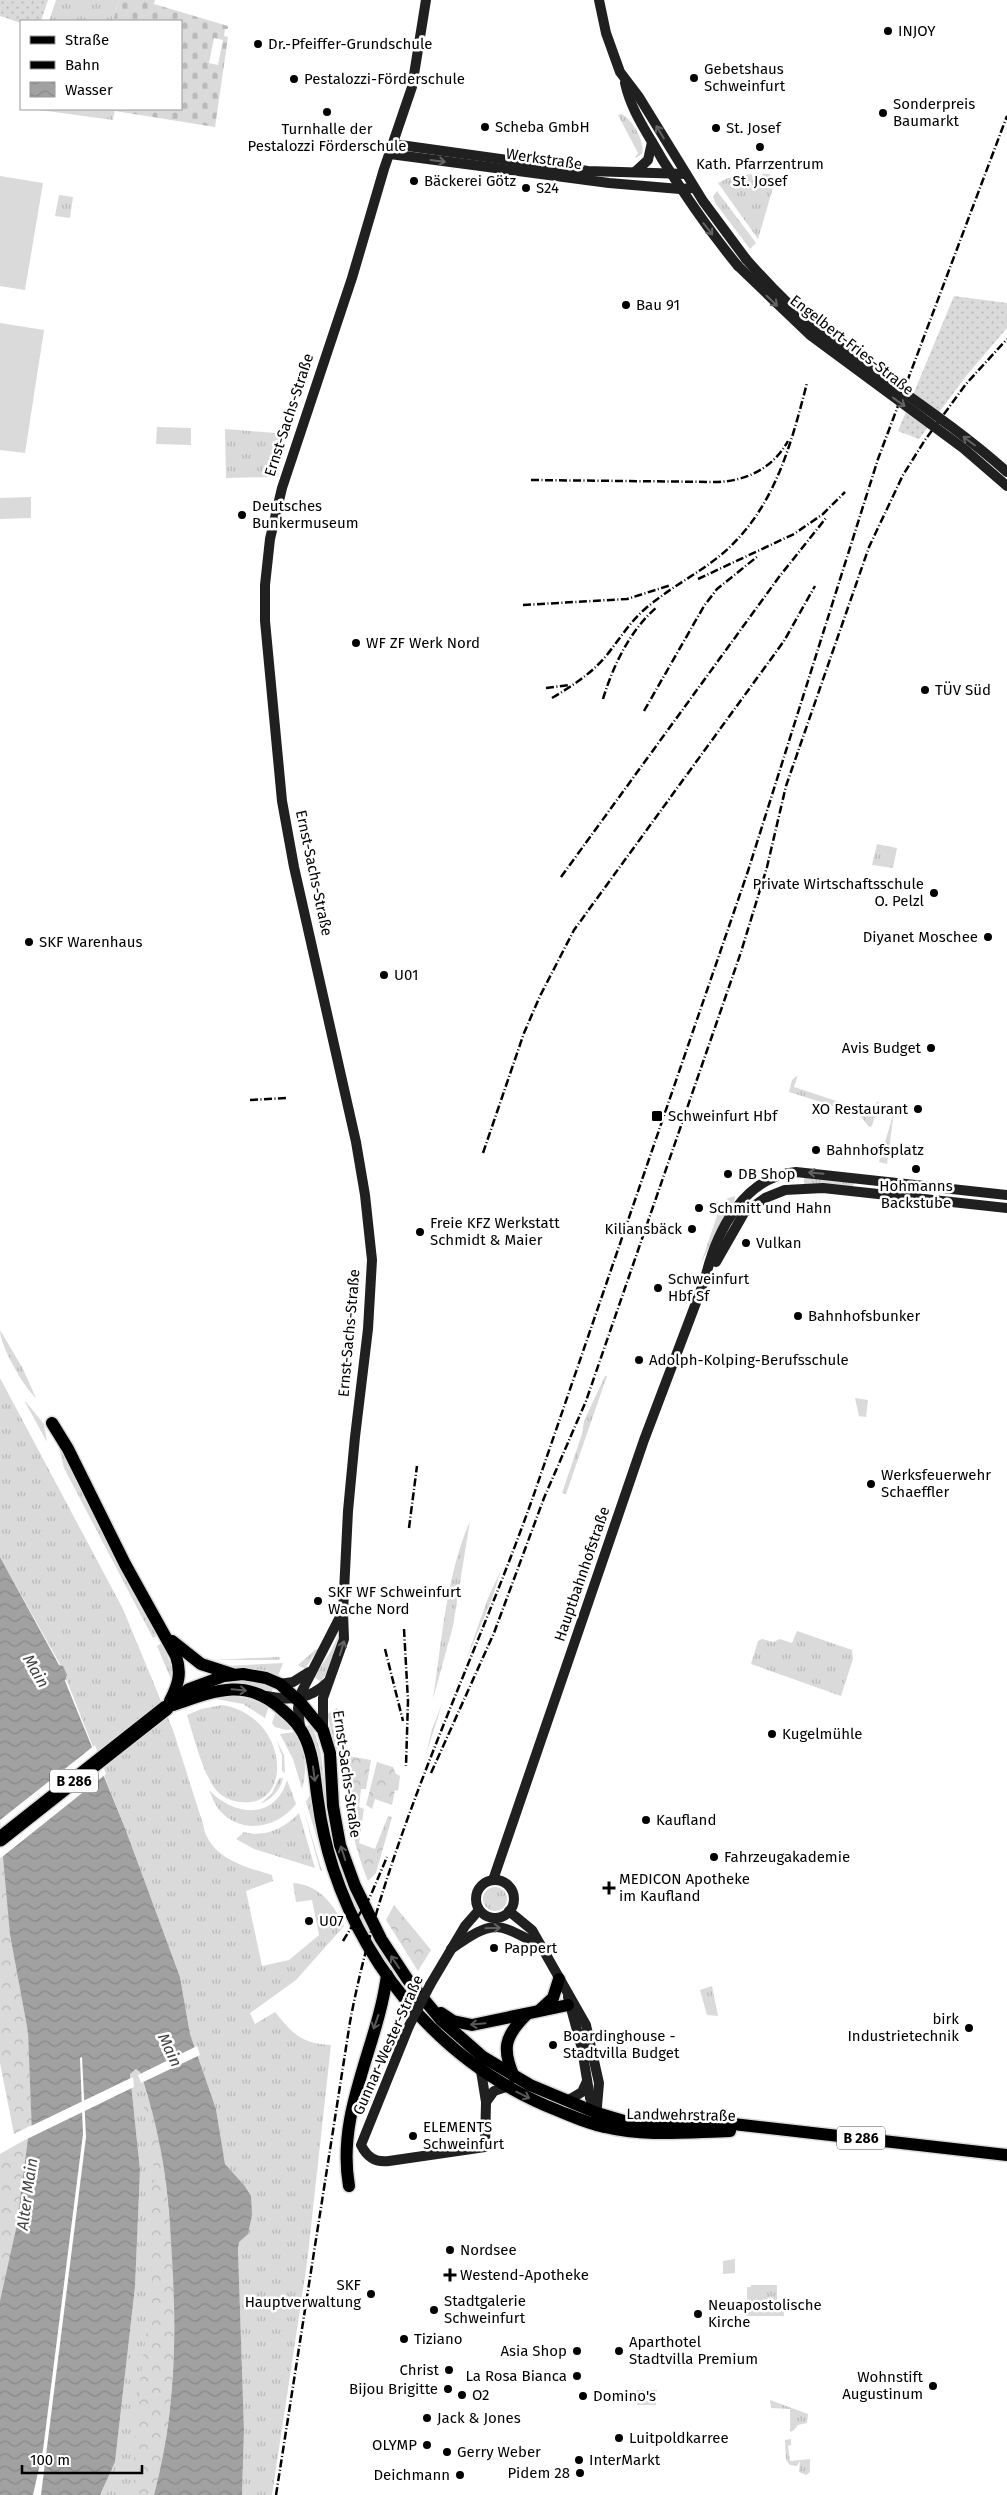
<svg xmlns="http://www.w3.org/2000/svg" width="1007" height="2495" font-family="'Fira Sans',sans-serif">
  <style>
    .grass { fill: url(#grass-tufts) }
    .forest { fill: url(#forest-crowns) }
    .cemetery { fill: url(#cemetery-stones); fill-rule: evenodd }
    .garden { fill: url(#garden-dots) }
    .pitch { fill: #dadada }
    .water { fill: url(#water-waves) }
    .pier { fill: #fff }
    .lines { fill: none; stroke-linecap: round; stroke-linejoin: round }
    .primary-casing { stroke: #dbdbdb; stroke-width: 15 }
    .highway-casing { stroke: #dbdbdb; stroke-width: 18 }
    .secondary { stroke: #202020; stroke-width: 10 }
    .primary { stroke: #000; stroke-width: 12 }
    .highway { stroke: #000; stroke-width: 15 }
    .rail { stroke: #000; stroke-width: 2.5; stroke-dasharray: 8 2.5 1 2.5; stroke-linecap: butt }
    .secondary-bridge { stroke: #202020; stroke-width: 10 }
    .oneway { stroke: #636363 }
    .oneway2 { stroke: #595959 }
    .poi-dot { fill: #000; stroke: #fff; stroke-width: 2 }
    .labels { text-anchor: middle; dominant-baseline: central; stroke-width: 5; stroke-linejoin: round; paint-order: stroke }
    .shield { fill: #fff; stroke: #4c4c4c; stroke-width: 1 }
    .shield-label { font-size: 14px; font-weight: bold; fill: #000 }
    .poi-label { font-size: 15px; fill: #000; stroke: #fff; text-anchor: start }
    .street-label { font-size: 15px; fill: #000; stroke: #fff }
    .water-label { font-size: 16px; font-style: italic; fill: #424242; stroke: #fff }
  </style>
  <defs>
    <pattern id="grass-tufts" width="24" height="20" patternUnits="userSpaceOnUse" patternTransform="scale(1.25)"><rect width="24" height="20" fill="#dadada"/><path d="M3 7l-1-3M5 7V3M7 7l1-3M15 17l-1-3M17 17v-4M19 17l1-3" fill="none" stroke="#b9b9b9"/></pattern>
    <pattern id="forest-crowns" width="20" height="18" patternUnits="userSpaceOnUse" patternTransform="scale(1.25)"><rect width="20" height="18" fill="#dadada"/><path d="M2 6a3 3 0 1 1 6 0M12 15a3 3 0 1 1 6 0" fill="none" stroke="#b9b9b9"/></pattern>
    <pattern id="cemetery-stones" width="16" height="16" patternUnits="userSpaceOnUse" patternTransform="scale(1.25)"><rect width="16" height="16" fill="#dadada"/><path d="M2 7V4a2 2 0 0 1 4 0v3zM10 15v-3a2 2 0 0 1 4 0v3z" fill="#b9b9b9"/></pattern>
    <pattern id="garden-dots" width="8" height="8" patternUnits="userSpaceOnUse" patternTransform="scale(1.25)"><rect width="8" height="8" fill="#dadada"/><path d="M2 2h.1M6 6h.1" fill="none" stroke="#b9b9b9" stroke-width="1.8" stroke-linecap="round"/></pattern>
    <pattern id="water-waves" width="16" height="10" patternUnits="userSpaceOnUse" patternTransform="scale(1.25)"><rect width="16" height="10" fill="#a1a1a1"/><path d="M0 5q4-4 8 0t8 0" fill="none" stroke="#898989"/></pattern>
  </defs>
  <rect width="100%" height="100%" fill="#fff"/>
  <g class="grass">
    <polygon points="56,0 119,0 113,21 49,21"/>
    <polygon points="32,109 115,109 113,120"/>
    <path d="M621 114C632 118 646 143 642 154L635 158 638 153 618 115Z"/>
    <path d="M752 174 753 182 763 181 762 174C769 173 773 175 775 181L758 239 718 183 728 178Z"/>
    <polygon points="717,191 756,243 750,249 716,204 713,197"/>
    <polygon points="59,195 73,197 70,218 55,216"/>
    <polygon points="225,429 287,434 273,477 226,478"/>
    <polygon points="877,844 897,848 893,868 872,865"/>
    <polygon points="798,1075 794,1087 873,1113 877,1101 879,1102 872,1126 869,1127 859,1114 789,1092 792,1080"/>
    <polygon points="894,1112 887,1164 879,1162"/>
    <polygon points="804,1177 854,1182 853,1187 804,1184"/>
    <polygon points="735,1196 735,1199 701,1263 721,1204 728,1198"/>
    <path d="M0 1330 23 1369 36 1398C24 1388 0 1346 0 1330Z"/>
    <polygon points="605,1376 607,1376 566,1494 562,1493 582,1434 584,1421"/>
    <path d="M0 1378 123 1609 173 1730 203 1824C208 1857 244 1867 272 1875L273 1881 246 1891 262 1966 289 1960 319 1935 312 1900 296 1902 293 1883C320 1885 333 1904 344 1926L296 1980 250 2013 255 2024 275 2012C293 2034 302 2044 331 2045L307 2263 272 2495H242L244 2430 238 2249 244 2185 225 2164 216 2109 190 2034 180 1977 125 1828 61 1666 0 1557Z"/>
    <polygon points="855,1398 868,1400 866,1417 859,1416"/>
    <polygon points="25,1401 44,1424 47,1442 25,1402"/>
    <polygon points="58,1444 158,1635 153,1638 64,1468"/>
    <path d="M470 1521 453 1626 433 1699C442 1641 446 1576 470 1521Z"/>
    <polygon points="501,1570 492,1599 466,1660 488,1598"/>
    <polygon points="340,1631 342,1632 328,1671 321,1682 314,1677 331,1651"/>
    <polygon points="797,1631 852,1650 853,1659 841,1696 751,1664 758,1641 762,1639 773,1642 780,1639 792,1643"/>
    <polygon points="162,1643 172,1668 171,1679 157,1646"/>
    <polygon points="316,1649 318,1649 305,1669 298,1665"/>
    <polygon points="279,1657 280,1659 278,1660 212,1660"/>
    <path d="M283 1663 278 1676C262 1669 236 1671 226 1666Z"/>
    <polygon points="235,1681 253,1681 273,1688 272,1693 256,1687 201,1689"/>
    <polygon points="228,1696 246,1698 269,1706 265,1718 243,1704 216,1699"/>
    <polygon points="442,1704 426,1755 432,1729"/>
    <path d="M222 1705C290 1716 294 1810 240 1802 231 1801 222 1797 216 1790 202 1772 194 1737 187 1715L201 1709Z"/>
    <polygon points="337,1708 342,1712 340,1747 336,1749 327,1714"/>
    <polygon points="276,1711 293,1729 286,1730 275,1727 272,1723"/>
    <path d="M312 1724 321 1753 327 1807 343 1870 446 2031 579 2111V2114C550 2102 520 2089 493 2072 484 2066 475 2058 467 2051 400 1998 352 1923 331 1841 321 1803 316 1764 306 1726Z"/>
    <path d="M295 1732C305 1750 308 1768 302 1789L293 1759 280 1734Z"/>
    <polygon points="276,1739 284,1755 285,1773 282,1771 282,1756"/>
    <path d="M279 1778H283C280 1791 272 1799 260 1804L272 1793Z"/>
    <path d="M287 1780 296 1804C278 1828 242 1835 220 1811 215 1805 212 1797 209 1790 233 1816 275 1821 287 1780Z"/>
    <polygon points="312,1791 329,1874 328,1875 306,1802"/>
    <polygon points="303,1807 322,1871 320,1870"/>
    <path d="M299 1813 315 1868 254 1849 236 1839 244 1832C265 1838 285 1828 299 1813Z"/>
    <circle cx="495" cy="1899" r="12"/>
    <polygon points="712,1986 718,2016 707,2015 700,1990"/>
    <polygon points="136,2069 140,2072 158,2129 171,2237 175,2305 154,2495 100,2495 115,2462 135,2287 140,2170 130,2074"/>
    <polygon points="735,2259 735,2273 723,2274 723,2261"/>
    <polygon points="751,2285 777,2285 777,2301 784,2301 784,2316 747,2316 747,2287 751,2287"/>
    <polygon points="637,2390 657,2390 656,2405 637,2405"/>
    <polygon points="770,2400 808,2414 807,2423 798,2425 794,2430 790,2432 790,2409 771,2408"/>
    <polygon points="791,2439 791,2445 788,2446 790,2461 810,2459 810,2472 806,2475 799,2472 800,2461 797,2466 790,2465 786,2460 785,2440"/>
  </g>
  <g class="forest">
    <path d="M348 1756 371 1760 366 1789H361L359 1807 364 1809 359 1843 375 1849 388 1816 392 1817 376 1873 368 1881C351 1839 345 1801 348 1756Z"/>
    <polygon points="377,1762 393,1767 396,1774 400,1776 398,1791 395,1790 392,1805 375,1799 372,1809 366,1805"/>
    <polygon points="4,1855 10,1935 28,2031 32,2125 14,2134 0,2063 0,1858"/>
    <polygon points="394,1905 431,1950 418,1971 386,1920"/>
    <path d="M146 2101 150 2102C164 2153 169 2204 172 2256 177 2337 175 2417 154 2495H134V2448L141 2373 153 2282 148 2273 149 2185 156 2181 144 2107Z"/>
    <polygon points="28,2138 16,2229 0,2316 0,2154"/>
  </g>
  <path class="cemetery" d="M119 0H155L154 4 228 26V29H225L224 36 228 37 215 127 115 111V109H181V21H113ZM214 38 223 40 218 65 209 63Z"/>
  <g class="garden">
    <polygon points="0,0 48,0 41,21 21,23 0,16"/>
    <polygon points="954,296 1007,303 1007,328 967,375 919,439 898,431"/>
  </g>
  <g class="pitch">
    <polygon points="0,176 43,183 25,290 0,286"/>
    <polygon points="0,323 44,330 25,453 0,450"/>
    <polygon points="157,427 191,428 191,445 156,444"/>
    <polygon points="31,497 31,518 0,519 0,498"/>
  </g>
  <path class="water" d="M0 1557 59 1665 63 1666 67 1675 65 1681 125 1828 180 1977 190 2034 216 2109 225 2164 244 2185 251 2196 252 2215 248 2234 239 2242 238 2249 244 2430 242 2495H154C175 2417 177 2338 172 2258 169 2192 162 2135 140 2072L136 2069 130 2074 140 2170 135 2287 115 2462 100 2495H41L86 2137 82 2057 80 2058 83 2134 43 2450 33 2495H0V2301L16 2229 28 2138 32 2135 28 2032 10 1935 0 1823Z"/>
  <g class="pier">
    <polygon points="95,1745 106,1774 2,1857 0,1820"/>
    <polygon points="197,2046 200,2055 141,2083 138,2075"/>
    <polygon points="133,2077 134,2087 25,2140 26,2135 30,2134 29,2127"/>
  </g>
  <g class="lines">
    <g class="primary-casing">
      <g id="primary">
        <path d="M52 1423 68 1449 125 1564 176 1656C182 1674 178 1685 170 1701"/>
        <polyline points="172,1641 201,1664 232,1674"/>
        <path d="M173 1705C212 1692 244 1677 279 1707 286 1713 294 1719 299 1727 314 1748 314 1776 318 1801 321 1824 326 1846 333 1868 369 1978 451 2069 559 2111 574 2117 589 2124 605 2127 646 2137 688 2132 730 2131"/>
        <polyline points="166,1708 189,1689 224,1676 243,1674 266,1678 280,1684 300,1702 323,1730 326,1740 330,1753 333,1806 340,1845 355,1886 381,1939 408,1980 441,2020 483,2057 530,2085 597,2113 624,2121 651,2123 733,2124 1007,2155"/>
        <polyline points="540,2010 553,1998 559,1979"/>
        <polyline points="441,2013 453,2021 472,2025 568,2005"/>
        <path d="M514 2077C502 2049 504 2037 526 2015"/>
        <path d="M349 2186C336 2112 378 2046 387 1975"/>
      </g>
    </g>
    <g class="highway-casing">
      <polyline id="highway" points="0,1839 166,1708"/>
    </g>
    <g class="secondary">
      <polyline points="599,0 606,33 620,72 639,97 703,201 746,259"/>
      <path d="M625 83C631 111 648 134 662 159 686 197 710 232 738 266"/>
      <polyline points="393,144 588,171 686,174"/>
      <polyline points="390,154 609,183 680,189 694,188"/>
      <polyline points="635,172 648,160 652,142"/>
      <polyline points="716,1262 744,1213 765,1198 785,1190 823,1188 1007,1208"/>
      <polyline points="280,1684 293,1682 309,1672"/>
      <path d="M266 1696C290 1701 309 1700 328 1682"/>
      <polyline points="300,1727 298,1708 302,1691 342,1613"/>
      <polyline points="323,1730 323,1698 344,1639 343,1612 348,1511 355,1437 368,1329 372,1260 365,1195 356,1142 294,867 282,801 265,621 265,585 270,539 282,488 352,278 384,169 412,87 426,0"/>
      <path d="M493 1880 644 1440 705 1279C716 1232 743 1177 796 1172L1007 1195"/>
      <circle cx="495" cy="1899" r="19"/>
      <polyline points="509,1911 532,1930 586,2025 599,2083 596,2118"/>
      <path d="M451 1949C494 1920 494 1921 539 1945"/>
      <polyline points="430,1985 465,1926 479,1910"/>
      <polyline points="568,1997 582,2049 590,2098 597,2113"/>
      <path d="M409 2026 361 2145C367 2157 375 2163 389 2161L485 2147 486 2102 481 2071"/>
      <polyline points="567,2101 582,2092 587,2081"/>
      <polyline points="486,2102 494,2091 506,2087"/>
    </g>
    <use href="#primary" class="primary"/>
    <use href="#highway" class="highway"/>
    <g class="rail">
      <path d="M531 480 717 482C747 481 773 468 788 441"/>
      <polyline points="698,579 794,534 823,514 845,492"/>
      <polyline points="523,605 627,599 671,585"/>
      <polyline points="546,688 569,685"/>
      <path d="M552 698C572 686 591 674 606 656 619 640 629 623 645 609 669 588 698 574 722 554 774 510 791 445 807 383"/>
      <path d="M603 699C613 666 630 630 657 607"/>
      <polyline points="644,711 704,606 717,589 758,556"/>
      <polyline points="561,877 779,577 826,518"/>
      <polyline points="250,1100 286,1098"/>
      <polyline points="483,1153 524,1033 540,996 574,930 784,641 815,586"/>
      <polyline points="409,1528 417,1466"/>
      <polyline points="404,1629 408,1701 406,1766"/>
      <polyline points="385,1649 403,1721"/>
      <polyline points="431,1773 494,1633 544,1498 586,1401 741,952 767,867 786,786 869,547 903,475 925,440 966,384 1007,339"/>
      <polyline points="343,1941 370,1897 387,1857"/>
      <path d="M276 2495 350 2022C384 1839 471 1672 533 1497L748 871 878 459 1007 116"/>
    </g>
    <g class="secondary-bridge">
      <path d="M746 259C768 284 791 308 817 329 879 378 948 419 1007 472"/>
      <polyline points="738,266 810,335 963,448 1007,486"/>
      <polyline points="409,2026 430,1985"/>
    </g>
  </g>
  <defs><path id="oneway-shaft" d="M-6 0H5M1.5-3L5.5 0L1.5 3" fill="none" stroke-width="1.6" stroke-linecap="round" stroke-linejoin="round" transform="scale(1.25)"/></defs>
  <g class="oneway">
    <use href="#oneway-shaft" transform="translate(660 132) rotate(-121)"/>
    <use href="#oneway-shaft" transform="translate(438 161) rotate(7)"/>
    <use href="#oneway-shaft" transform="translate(708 229) rotate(52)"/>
    <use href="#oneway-shaft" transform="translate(772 301) rotate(44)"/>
    <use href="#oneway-shaft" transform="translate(899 402) rotate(36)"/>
    <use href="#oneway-shaft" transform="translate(969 441) rotate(-143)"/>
    <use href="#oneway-shaft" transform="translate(816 1173) rotate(-175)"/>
    <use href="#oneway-shaft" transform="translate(342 1648) rotate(-73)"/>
    <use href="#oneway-shaft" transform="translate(493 1928) rotate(-2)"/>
  </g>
  <g class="oneway2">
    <use href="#oneway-shaft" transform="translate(239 1690) rotate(5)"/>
    <use href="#oneway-shaft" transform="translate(314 1774) rotate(82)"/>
    <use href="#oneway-shaft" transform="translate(343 1853) rotate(-108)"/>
    <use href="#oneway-shaft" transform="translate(395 1962) rotate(-124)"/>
    <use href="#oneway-shaft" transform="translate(376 2022) rotate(109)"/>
    <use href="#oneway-shaft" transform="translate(478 2024) rotate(175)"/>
    <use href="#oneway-shaft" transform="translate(523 2095) rotate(27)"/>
  </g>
  <g class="poi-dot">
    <circle cx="888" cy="31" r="5"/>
    <circle cx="258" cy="44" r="5"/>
    <circle cx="694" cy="78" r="5"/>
    <circle cx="294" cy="79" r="5"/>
    <circle cx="327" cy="112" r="5"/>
    <circle cx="883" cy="113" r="5"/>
    <circle cx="485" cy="127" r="5"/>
    <circle cx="716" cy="128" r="5"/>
    <circle cx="760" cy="147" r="5"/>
    <circle cx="414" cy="181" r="5"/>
    <circle cx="526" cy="188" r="5"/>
    <circle cx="626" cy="305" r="5"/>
    <circle cx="242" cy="515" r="5"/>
    <circle cx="356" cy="643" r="5"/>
    <circle cx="925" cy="690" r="5"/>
    <circle cx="934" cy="893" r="5"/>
    <circle cx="988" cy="937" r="5"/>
    <circle cx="29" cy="942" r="5"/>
    <circle cx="384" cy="975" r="5"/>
    <circle cx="931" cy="1048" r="5"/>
    <circle cx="918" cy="1109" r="5"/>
    <rect x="651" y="1110" width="12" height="12" rx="2.5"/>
    <circle cx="816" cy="1150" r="5"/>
    <circle cx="916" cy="1169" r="5"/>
    <circle cx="728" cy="1174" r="5"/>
    <circle cx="699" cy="1208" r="5"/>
    <circle cx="692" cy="1229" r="5"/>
    <circle cx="420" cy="1232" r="5"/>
    <circle cx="746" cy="1243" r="5"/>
    <circle cx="658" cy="1288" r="5"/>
    <circle cx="798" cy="1316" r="5"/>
    <circle cx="639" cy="1360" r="5"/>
    <circle cx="871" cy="1484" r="5"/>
    <circle cx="318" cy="1601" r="5"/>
    <circle cx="772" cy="1734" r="5"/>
    <circle cx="646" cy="1820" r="5"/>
    <circle cx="714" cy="1857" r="5"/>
    <path d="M606.5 1880.5h5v5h5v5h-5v5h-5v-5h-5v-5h5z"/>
    <circle cx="309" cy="1921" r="5"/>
    <circle cx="494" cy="1948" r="5"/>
    <circle cx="969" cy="2028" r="5"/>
    <circle cx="553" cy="2045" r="5"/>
    <circle cx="413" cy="2136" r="5"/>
    <circle cx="450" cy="2250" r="5"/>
    <path d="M447.5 2267.5h5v5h5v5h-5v5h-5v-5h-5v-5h5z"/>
    <circle cx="371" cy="2294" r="5"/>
    <circle cx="434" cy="2310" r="5"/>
    <circle cx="698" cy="2314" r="5"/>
    <circle cx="404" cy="2339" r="5"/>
    <circle cx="577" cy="2351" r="5"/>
    <circle cx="619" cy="2351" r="5"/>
    <circle cx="449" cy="2370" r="5"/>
    <circle cx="577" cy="2376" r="5"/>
    <circle cx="933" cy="2386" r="5"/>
    <circle cx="448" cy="2389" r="5"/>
    <circle cx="462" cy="2395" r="5"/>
    <circle cx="583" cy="2396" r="5"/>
    <circle cx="427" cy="2418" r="5"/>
    <circle cx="619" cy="2438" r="5"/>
    <circle cx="427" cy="2445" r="5"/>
    <circle cx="447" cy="2452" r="5"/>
    <circle cx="579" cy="2460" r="5"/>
    <circle cx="580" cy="2473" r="5"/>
    <circle cx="460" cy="2475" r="5"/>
  </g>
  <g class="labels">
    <g class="shield">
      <rect x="50" y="1769.5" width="48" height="23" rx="4"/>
      <rect x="837" y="2126.5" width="48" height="23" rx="4"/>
    </g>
    <g class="shield-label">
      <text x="74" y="1781">B 286</text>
      <text x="861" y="2138">B 286</text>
    </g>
    <g class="poi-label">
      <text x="898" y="31">INJOY</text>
      <text x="268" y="44">Dr.-Pfeiffer-Grundschule</text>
      <text x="704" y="69">Gebetshaus<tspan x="704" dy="17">Schweinfurt</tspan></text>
      <text x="304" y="79">Pestalozzi-Förderschule</text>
      <text x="893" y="104">Sonderpreis<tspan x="893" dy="17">Baumarkt</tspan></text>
      <text x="495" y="127">Scheba GmbH</text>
      <text x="726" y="128">St. Josef</text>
      <text x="327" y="129" text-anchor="middle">Turnhalle der<tspan x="327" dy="17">Pestalozzi Förderschule</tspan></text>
      <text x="760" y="164" text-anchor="middle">Kath. Pfarrzentrum<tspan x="760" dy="17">St. Josef</tspan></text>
      <text x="424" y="181">Bäckerei Götz</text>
      <text x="536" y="188">S24</text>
      <text x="636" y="305">Bau 91</text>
      <text x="252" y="506">Deutsches<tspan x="252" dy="17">Bunkermuseum</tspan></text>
      <text x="366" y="643">WF ZF Werk Nord</text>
      <text x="935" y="690">TÜV Süd</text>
      <text x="924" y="884" text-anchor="end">Private Wirtschaftsschule<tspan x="924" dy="17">O. Pelzl</tspan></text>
      <text x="978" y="937" text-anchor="end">Diyanet Moschee</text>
      <text x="39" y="942">SKF Warenhaus</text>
      <text x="394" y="975">U01</text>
      <text x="921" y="1048" text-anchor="end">Avis Budget</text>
      <text x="908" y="1109" text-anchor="end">XO Restaurant</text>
      <text x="668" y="1116">Schweinfurt Hbf</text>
      <text x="826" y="1150">Bahnhofsplatz</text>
      <text x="738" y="1174">DB Shop</text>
      <text x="916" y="1186" text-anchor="middle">Hohmanns<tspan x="916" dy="17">Backstube</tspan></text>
      <text x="709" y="1208">Schmitt und Hahn</text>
      <text x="430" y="1223">Freie KFZ Werkstatt<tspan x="430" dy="17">Schmidt &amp; Maier</tspan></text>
      <text x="682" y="1229" text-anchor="end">Kiliansbäck</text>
      <text x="756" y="1243">Vulkan</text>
      <text x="668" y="1279">Schweinfurt<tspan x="668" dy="17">Hbf Sf</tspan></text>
      <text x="808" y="1316">Bahnhofsbunker</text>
      <text x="649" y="1360">Adolph-Kolping-Berufsschule</text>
      <text x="881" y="1475">Werksfeuerwehr<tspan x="881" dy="17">Schaeffler</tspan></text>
      <text x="328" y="1592">SKF WF Schweinfurt<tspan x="328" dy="17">Wache Nord</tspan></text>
      <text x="782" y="1734">Kugelmühle</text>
      <text x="656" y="1820">Kaufland</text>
      <text x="724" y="1857">Fahrzeugakademie</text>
      <text x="619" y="1879">MEDICON Apotheke<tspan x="619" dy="17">im Kaufland</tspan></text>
      <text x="319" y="1921">U07</text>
      <text x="504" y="1948">Pappert</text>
      <text x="959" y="2019" text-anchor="end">birk<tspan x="959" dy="17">Industrietechnik</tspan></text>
      <text x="563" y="2036">Boardinghouse -<tspan x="563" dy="17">Stadtvilla Budget</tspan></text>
      <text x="423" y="2127">ELEMENTS<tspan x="423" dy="17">Schweinfurt</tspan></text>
      <text x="460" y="2250">Nordsee</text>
      <text x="460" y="2275">Westend-Apotheke</text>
      <text x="361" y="2285" text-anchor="end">SKF<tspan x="361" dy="17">Hauptverwaltung</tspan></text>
      <text x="444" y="2301">Stadtgalerie<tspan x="444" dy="17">Schweinfurt</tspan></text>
      <text x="708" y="2305">Neuapostolische<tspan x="708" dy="17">Kirche</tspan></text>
      <text x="414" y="2339">Tiziano</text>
      <text x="629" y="2342">Aparthotel<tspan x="629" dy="17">Stadtvilla Premium</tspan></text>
      <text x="567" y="2351" text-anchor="end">Asia Shop</text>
      <text x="439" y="2370" text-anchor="end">Christ</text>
      <text x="567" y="2376" text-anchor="end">La Rosa Bianca</text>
      <text x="923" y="2377" text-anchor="end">Wohnstift<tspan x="923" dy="17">Augustinum</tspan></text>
      <text x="438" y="2389" text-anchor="end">Bijou Brigitte</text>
      <text x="472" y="2395">O2</text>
      <text x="593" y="2396">Domino's</text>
      <text x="437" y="2418">Jack &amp; Jones</text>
      <text x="629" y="2438">Luitpoldkarree</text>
      <text x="417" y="2445" text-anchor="end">OLYMP</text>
      <text x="457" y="2452">Gerry Weber</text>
      <text x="589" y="2460">InterMarkt</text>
      <text x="570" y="2473" text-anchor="end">Pidem 28</text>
      <text x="450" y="2475" text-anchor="end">Deichmann</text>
    </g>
    <g class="street-label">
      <text transform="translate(544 159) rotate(8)">Werkstraße</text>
      <text transform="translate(852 345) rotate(38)">Engelbert-Fries-Straße</text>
      <text transform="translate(289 415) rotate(-72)">Ernst-Sachs-Straße</text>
      <text transform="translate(314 873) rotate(78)">Ernst-Sachs-Straße</text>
      <text transform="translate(349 1333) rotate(-85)">Ernst-Sachs-Straße</text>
      <text transform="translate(582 1574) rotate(-71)">Hauptbahnhofstraße</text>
      <text transform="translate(347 1774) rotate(82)">Ernst-Sachs-Straße</text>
      <text transform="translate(388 2045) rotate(-66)">Gunnar-Wester-Straße</text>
      <text transform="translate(681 2115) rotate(1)">Landwehrstraße</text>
    </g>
    <g class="water-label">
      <text transform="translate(36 1671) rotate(60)">Main</text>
      <text transform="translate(170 2050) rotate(65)">Main</text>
      <text transform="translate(27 2194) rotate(-82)">Alter Main</text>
    </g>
  </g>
  <rect x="20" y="20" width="162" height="90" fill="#ffffff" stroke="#999999"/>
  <rect x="30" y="36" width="25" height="8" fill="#000000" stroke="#999999"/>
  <text x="65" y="45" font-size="15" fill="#000000">Straße</text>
  <rect x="30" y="61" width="25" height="8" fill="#000000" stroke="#999999"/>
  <text x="65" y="70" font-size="15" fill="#000000">Bahn</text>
  <rect x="30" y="82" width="25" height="15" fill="url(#water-waves)" stroke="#999999"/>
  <text x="65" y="95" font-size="15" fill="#000000">Wasser</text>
  <path d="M22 2465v8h120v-8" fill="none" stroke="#000000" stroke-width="2.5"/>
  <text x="30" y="2465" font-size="15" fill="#000000" stroke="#ffffff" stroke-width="4" paint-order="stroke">100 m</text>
</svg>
